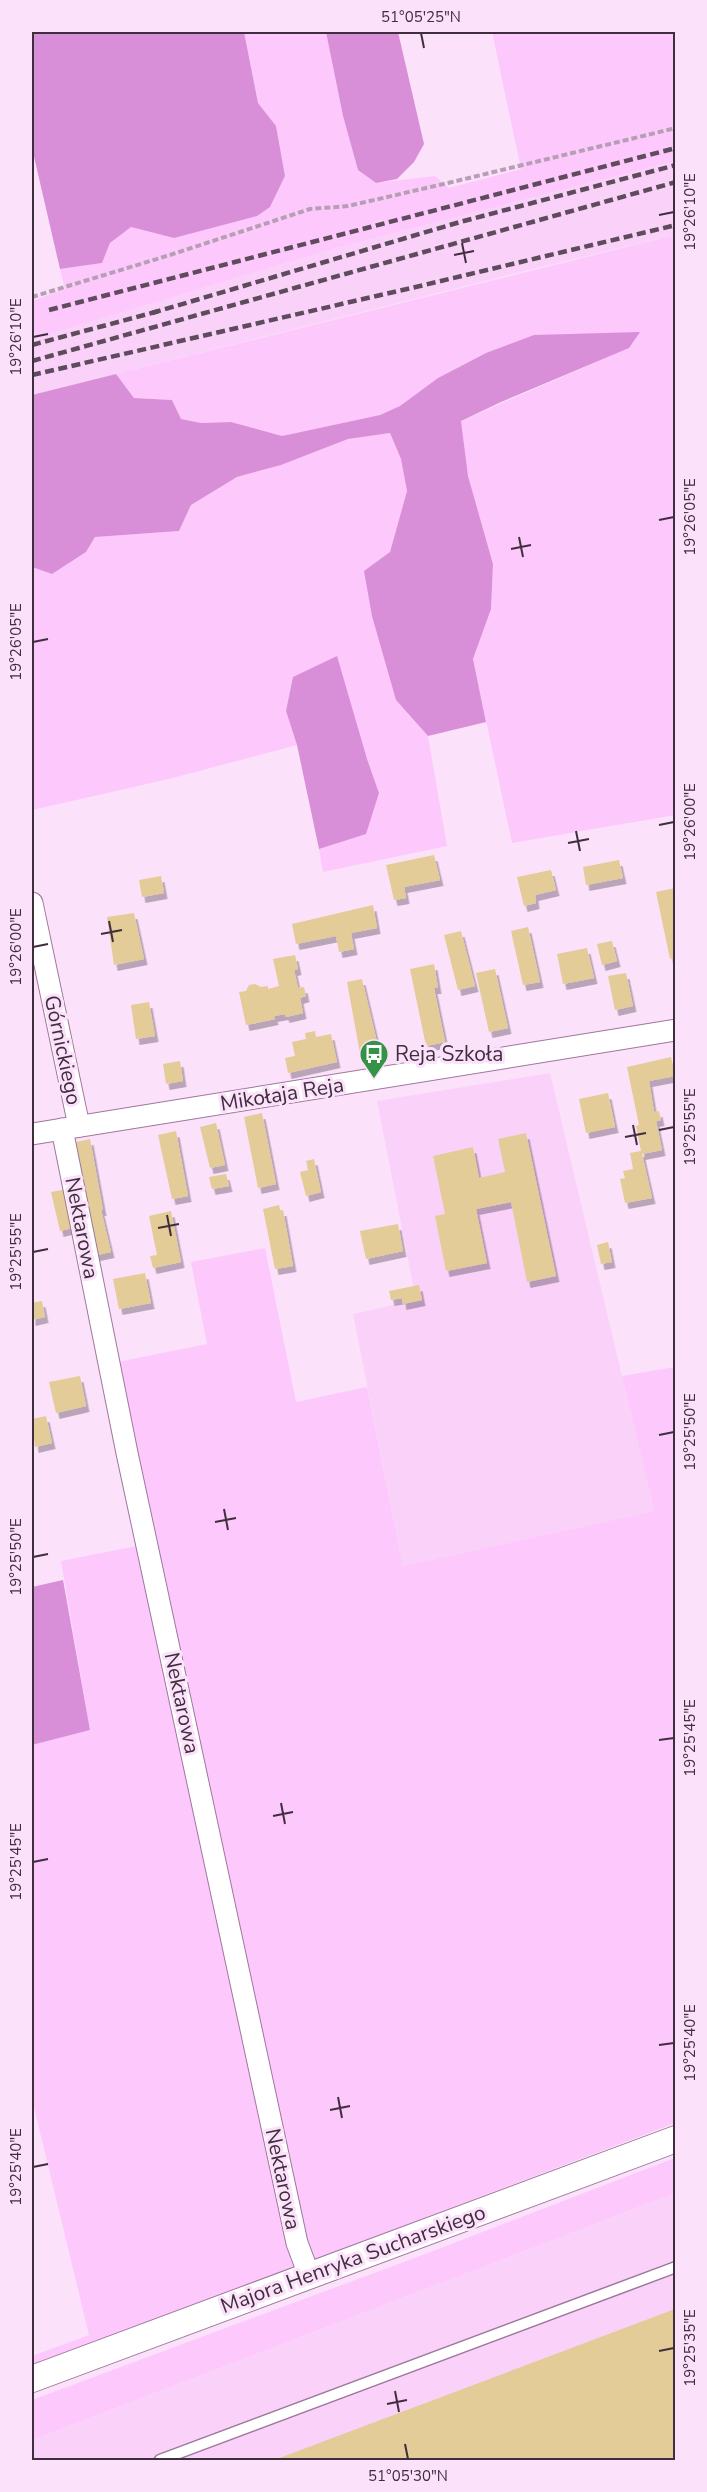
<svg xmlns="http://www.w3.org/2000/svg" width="707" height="2492" font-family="'Nunito Sans',sans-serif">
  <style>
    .built { fill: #fad2f9 }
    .green { fill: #fdc8fc }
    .forest { fill: #d98fd8 }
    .building { fill: #e3cc97; filter: url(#shadow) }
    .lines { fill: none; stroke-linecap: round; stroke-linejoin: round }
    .service-casing { stroke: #9e779d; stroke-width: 13 }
    .minor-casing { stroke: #9e779d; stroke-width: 23 }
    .tertiary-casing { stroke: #9e779d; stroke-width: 28 }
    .path { stroke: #b69fb4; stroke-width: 4; stroke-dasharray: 6 3; stroke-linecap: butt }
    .service { stroke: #fff; stroke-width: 10 }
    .minor { stroke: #fff; stroke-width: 21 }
    .tertiary { stroke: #fff; stroke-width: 26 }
    .rail { stroke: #5e4c5d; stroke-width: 4.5; stroke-dasharray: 9 4.5; stroke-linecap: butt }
    .ticks { fill: none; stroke: #3f2e3e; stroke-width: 2 }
    .labels { text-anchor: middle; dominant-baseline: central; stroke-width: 6; stroke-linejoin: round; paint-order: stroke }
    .street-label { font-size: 21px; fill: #3f2e3e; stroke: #fce1fa }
    .poi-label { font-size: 21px; fill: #3f2e3e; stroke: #fce1fa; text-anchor: start }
    .neatline { fill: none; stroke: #3f2e3e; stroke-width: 2 }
    .ticks-label { font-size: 15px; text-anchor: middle; fill: #3f2e3e }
  </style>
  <defs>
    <filter id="shadow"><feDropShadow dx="3.5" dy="6" stdDeviation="0" flood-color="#0004"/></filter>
  </defs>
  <rect width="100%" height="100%" fill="#fce1fa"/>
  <g class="built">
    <polygon points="675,161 675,235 537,268 32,395 32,339 336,248"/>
    <polygon points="550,1073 654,1511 403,1566 353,1314 416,1300 377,1101"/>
    <polygon points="675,2193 675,2460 32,2460 32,2440"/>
  </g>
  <g class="green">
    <polygon points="244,32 326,32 343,116 358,170 376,183 435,176 449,188 521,169 492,32 675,32 675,161 336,248 36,338 32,324 32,301 65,289 60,269 102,263 110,243 131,227 174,238 270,207 285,176 276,126 258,103"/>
    <polygon points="675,235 675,815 512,843 473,659 491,609 493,564 468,476 461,421 628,348 639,333 611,334 486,353 438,378 400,406 380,415 282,436 231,422 201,423 181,419 172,400 134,398 116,374"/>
    <polygon points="390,433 401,459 407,491 390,552 396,700 428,736 447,846 323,872 319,849 365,834 379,793 367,759 286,711 297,745 169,779 32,810 32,567 52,574 86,552 95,537 179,531 191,505 237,477 281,465 348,439"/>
    <polygon points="265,1248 296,1402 367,1387 403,1566 654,1511 622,1376 675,1367 675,2123 297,2266 32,2371 32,2356 89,2335 32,2099 32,1745 90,1730 61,1561 142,1545 103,1365 207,1344 191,1262"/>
    <polygon points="675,2158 675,2193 32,2440 32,2400 420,2256"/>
  </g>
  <g class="forest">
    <polygon points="32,32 244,32 258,103 276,126 285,176 270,207 257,216 174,238 131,227 110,243 102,263 60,269 32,148"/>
    <polygon points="326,32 398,32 424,144 414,162 397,179 376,183 358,170 343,116"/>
    <polygon points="640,332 629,348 501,402 461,421 468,476 493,564 491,609 473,659 486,722 428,736 396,700 372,616 364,571 390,552 407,491 401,459 390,433 348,439 281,465 237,477 191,505 179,531 95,537 86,552 52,574 32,567 32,395 116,374 134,398 172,400 181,419 201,423 231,422 282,436 380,415 400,406 438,378 486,353 534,335"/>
    <polygon points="337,656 367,759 379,793 366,834 319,849 297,745 286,711 293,677"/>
    <polygon points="63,1580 90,1730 32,1745 32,1587"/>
  </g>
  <g class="building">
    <polygon points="434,855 440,880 404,887 406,898 394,900 386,865"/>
    <polygon points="619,860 623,878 586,885 583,867"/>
    <polygon points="551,870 556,890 535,895 536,903 524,906 517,877"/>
    <polygon points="161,876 164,893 142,897 139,880"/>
    <polygon points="675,888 675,957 670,959 656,892"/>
    <polygon points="373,905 377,928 351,933 354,949 339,952 336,936 296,944 292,924"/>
    <polygon points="134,913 144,959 114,965 107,917"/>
    <polygon points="528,927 540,982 523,985 511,931"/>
    <polygon points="461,931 475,986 458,990 444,935"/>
    <polygon points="612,941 617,961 602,965 597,944"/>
    <polygon points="587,948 594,978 563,984 557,954"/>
    <polygon points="295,955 298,969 294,970 298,988 304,987 306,996 300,998 303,1013 286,1017 285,1014 274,1016 275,1019 246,1025 239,992 246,991 249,985 255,984 261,987 268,986 268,989 279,986 273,959"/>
    <polygon points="434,964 438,988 434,988 445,1042 426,1046 410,969"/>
    <polygon points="495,969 508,1028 489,1032 476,973"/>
    <polygon points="626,973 633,1006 615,1010 608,976"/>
    <polygon points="362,979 380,1055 361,1059 347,982"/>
    <polygon points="149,1002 155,1036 136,1039 131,1005"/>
    <polygon points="315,1031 316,1037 331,1034 337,1062 288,1073 285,1058 295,1056 292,1042 306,1039 305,1033"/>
    <polygon points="671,1057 675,1076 649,1081 654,1112 659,1111 661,1120 656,1121 662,1150 642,1154 652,1198 625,1203 620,1179 625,1178 623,1171 633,1169 630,1153 641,1151 636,1126 639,1125 627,1067"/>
    <polygon points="180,1061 183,1081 166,1084 163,1064"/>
    <polygon points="608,1093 615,1127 586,1133 579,1099"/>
    <polygon points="262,1113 276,1184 258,1188 244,1117"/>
    <polygon points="216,1123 225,1165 210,1168 200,1127"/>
    <polygon points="176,1131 188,1196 172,1199 158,1135"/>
    <polygon points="526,1133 556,1276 527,1282 511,1202 476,1209 487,1263 446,1271 435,1216 445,1214 433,1156 473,1147 479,1178 505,1172 498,1139"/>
    <polygon points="90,1139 103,1210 101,1210 111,1252 92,1256 72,1143"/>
    <polygon points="314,1159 321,1192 306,1196 300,1172 308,1170 306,1161"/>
    <polygon points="226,1174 229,1186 212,1189 209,1177"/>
    <polygon points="68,1189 76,1227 60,1231 51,1192"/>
    <polygon points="279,1205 280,1210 283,1210 293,1266 275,1269 263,1209"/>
    <polygon points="171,1211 181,1262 153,1268 150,1256 157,1255 149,1216"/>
    <polygon points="398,1224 403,1251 366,1259 360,1231"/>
    <polygon points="608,1242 612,1262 601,1264 597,1245"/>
    <polygon points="145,1273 151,1303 119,1309 113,1279"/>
    <polygon points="419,1285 422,1300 403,1304 402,1298 391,1300 389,1291"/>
    <polygon points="42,1301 45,1317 32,1320 32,1303"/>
    <polygon points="80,1376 86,1406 56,1413 49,1382"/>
    <polygon points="46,1416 52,1443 35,1447 32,1419"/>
    <polygon points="675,2309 675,2460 274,2460"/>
  </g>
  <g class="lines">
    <g class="service-casing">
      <polyline id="service" points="160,2460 676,2267"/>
    </g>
    <g class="minor-casing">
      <g id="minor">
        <polyline points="32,903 79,1126"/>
        <polyline points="62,1129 127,1453 297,2243 309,2275"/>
        <polyline points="32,1134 676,1030"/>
      </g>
    </g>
    <g class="tertiary-casing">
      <polyline id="tertiary" points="32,2379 676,2139"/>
    </g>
    <polyline class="path" points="32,297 170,255 310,209 348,206 448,183 676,128"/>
    <use href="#service" class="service"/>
    <use href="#minor" class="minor"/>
    <use href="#tertiary" class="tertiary"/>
    <g class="rail">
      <polyline points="49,310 676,148"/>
      <polyline points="152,313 460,222 676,165"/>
      <polyline points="32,345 159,311"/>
      <polyline points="32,361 676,182"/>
      <polyline points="32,375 420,286 676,225"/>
    </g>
  </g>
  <path class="ticks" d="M421 33 424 48M659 215 674 212M462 243 466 263M454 255 474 251M33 337 48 334M659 520 674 517M519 537 523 557M511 549 531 545M33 642 48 639M659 825 674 822M576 831 580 851M568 843 589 839M109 921 113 942M101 934 122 930M33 947 48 944M633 1125 637 1145M659 1130 674 1127M625 1137 646 1133M167 1215 171 1236M158 1228 179 1224M33 1252 48 1249M659 1435 674 1432M224 1509 228 1530M215 1522 236 1518M33 1557 48 1554M659 1740 674 1738M281 1803 285 1824M273 1816 293 1812M33 1862 48 1859M659 2045 674 2043M338 2097 342 2118M330 2110 350 2106M33 2167 48 2164M659 2351 674 2348M395 2391 399 2412M387 2404 407 2400M405 2444 408 2459"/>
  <defs>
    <g id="bus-pin" transform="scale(1.5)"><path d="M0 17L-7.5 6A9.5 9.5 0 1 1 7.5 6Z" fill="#349347" stroke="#fce1fa"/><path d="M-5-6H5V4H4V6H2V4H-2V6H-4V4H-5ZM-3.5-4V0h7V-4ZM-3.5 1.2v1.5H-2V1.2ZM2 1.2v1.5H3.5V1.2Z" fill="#fff"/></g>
  </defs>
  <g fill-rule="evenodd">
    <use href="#bus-pin" x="374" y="1054"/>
  </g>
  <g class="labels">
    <g class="street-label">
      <text transform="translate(63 1050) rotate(78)">Górnickiego</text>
      <text transform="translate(282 1094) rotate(-9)">Mikołaja Reja</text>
      <text transform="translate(82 1228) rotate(79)">Nektarowa</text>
      <text transform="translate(182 1703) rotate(78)">Nektarowa</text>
      <text transform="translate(283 2179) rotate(78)">Nektarowa</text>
      <text transform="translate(353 2259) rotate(-20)">Majora Henryka Sucharskiego</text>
    </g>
    <g class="poi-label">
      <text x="395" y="1054">Reja Szkoła</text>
    </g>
  </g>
  <rect width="707" height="2492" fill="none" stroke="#fce1fa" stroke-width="66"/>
  <rect x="33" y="33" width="641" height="2426" class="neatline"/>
  <g class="ticks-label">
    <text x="421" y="22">51°05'25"N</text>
    <text transform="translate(690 212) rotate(-90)" y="5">19°26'10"E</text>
    <text transform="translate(16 337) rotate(-90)" y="5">19°26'10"E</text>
    <text transform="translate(690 517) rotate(-90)" y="5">19°26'05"E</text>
    <text transform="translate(16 642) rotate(-90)" y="5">19°26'05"E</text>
    <text transform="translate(690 822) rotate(-90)" y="5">19°26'00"E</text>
    <text transform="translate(16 947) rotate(-90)" y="5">19°26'00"E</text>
    <text transform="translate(690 1127) rotate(-90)" y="5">19°25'55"E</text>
    <text transform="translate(16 1252) rotate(-90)" y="5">19°25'55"E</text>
    <text transform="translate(690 1432) rotate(-90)" y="5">19°25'50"E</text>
    <text transform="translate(16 1557) rotate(-90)" y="5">19°25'50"E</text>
    <text transform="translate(690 1738) rotate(-90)" y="5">19°25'45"E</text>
    <text transform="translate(16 1862) rotate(-90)" y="5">19°25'45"E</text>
    <text transform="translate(690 2043) rotate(-90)" y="5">19°25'40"E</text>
    <text transform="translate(16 2167) rotate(-90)" y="5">19°25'40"E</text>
    <text transform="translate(690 2348) rotate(-90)" y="5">19°25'35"E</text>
    <text x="408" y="2481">51°05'30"N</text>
  </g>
</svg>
